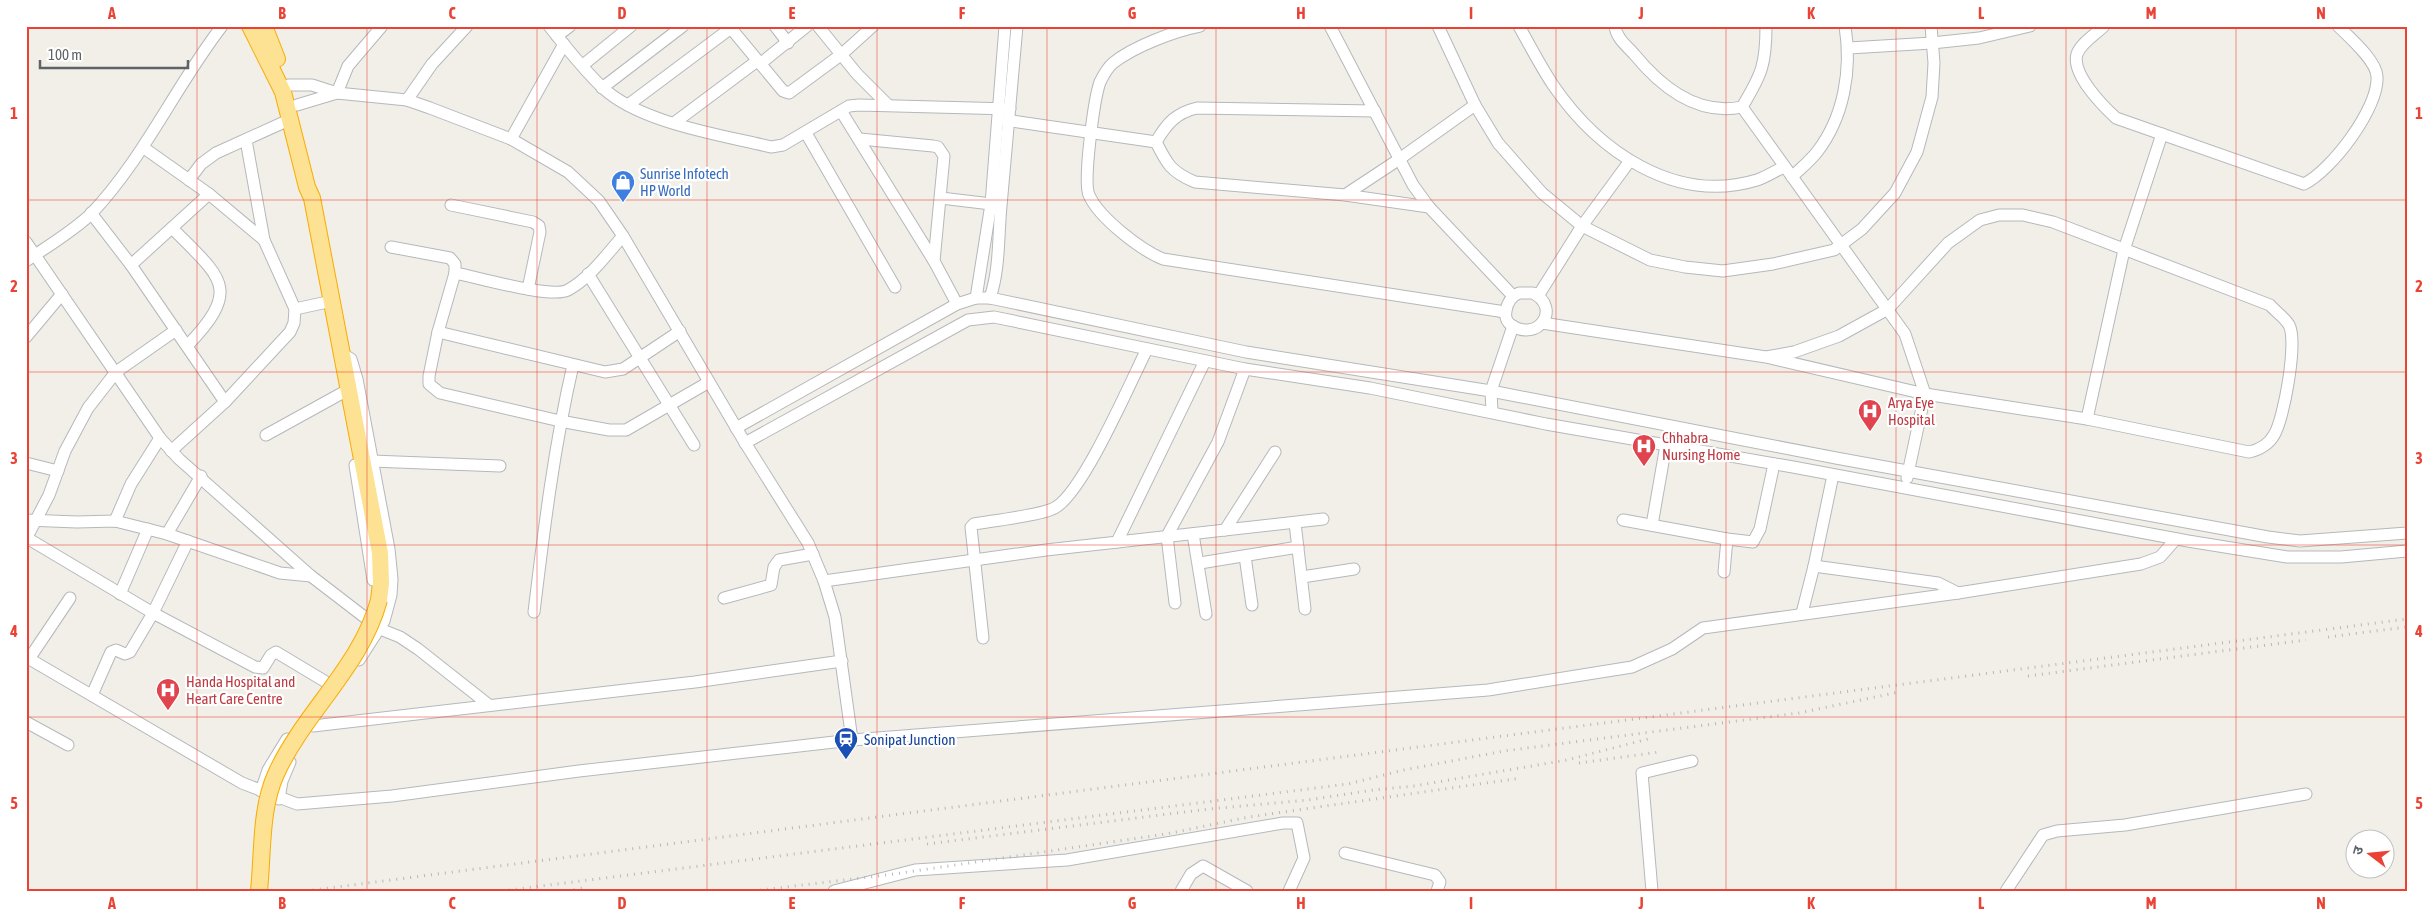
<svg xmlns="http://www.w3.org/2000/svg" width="2433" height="917" font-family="'Asap Condensed','Noto Sans Devanagari',sans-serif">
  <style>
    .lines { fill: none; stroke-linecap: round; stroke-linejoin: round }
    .minor-casing { stroke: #b5b8bc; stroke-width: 13 }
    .highway-casing { stroke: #f9ab00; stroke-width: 18 }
    .minor { stroke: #fff; stroke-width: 11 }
    .highway { stroke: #fde293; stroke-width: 16 }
    .rail { stroke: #b6b7b8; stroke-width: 3; stroke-dasharray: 1 6; stroke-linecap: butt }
    .highway-bridge-casing { stroke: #f9ab00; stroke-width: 18; stroke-linecap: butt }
    .highway-bridge { stroke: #fde293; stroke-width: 16 }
    .grid { fill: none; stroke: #ea4335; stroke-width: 1; stroke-opacity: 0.55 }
    .labels { text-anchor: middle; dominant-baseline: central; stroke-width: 4.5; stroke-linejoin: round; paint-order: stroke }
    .shop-label { font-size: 15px; fill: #366cbe; stroke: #fff; text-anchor: start }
    .health-label { font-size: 15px; fill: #be3a42; stroke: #fff; text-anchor: start }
    .transit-label { font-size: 15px; fill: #164399; stroke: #fff; text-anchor: start }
    .neatline { fill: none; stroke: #ea4335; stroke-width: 2 }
    .grid-label { font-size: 16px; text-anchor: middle; font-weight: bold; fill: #ea4335 }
  </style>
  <rect width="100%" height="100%" fill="#f1efe8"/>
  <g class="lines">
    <g class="minor-casing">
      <g id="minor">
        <path d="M549 26C566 47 583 69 602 87 639 123 722 135 771 147L783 145 849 106 859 105 1010 109"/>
        <polyline points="729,26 783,91 789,93 842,54 873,26"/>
        <polyline points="775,26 788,43"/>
        <polyline points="818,26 857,74 888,105"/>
        <path d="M1200 26C1174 31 1133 47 1113 63 1107 68 1103 76 1100 82 1094 99 1083 181 1089 195 1099 218 1141 250 1163 259L1505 312"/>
        <polyline points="1330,26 1413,185 1429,207 1513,296"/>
        <polyline points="1438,26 1475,105 1498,143 1542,193 1582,226 1650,260 1685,267 1723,271 1773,264 1834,250 1862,229 1895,193 1917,152 1932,97 1934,63 1931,26"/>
        <path d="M1519 26C1530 46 1541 67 1553 85 1598 151 1675 205 1757 180 1766 177 1775 171 1784 167"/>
        <path d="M1615 26C1616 38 1627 46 1634 54 1661 87 1698 116 1742 107 1762 74 1766 64 1766 26"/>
        <path d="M2104 26C2096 34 2081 43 2077 54 2071 74 2103 106 2116 118L2304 184C2331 171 2379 108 2377 77 2377 61 2349 37 2338 26"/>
        <polyline points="557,36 570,26"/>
        <polyline points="1849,48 1932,43 1979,38 2030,26"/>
        <polyline points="760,64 807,26"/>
        <polyline points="583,65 631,26"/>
        <polyline points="288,85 312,85 337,93 407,100 430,108 511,139 568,172 599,201 623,236 744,441 808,543 824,581 835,617 852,740"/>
        <polyline points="602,88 683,26"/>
        <polyline points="337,93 348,66 382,26"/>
        <polyline points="407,100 432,64 467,26"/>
        <polyline points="297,105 337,93"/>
        <polyline points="628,105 731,28"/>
        <polyline points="1742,107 1905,334 1925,394 1907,478"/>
        <polyline points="841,111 934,261 957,304"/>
        <polyline points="1005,120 1156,142"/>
        <polyline points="674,123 757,61"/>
        <polyline points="806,133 895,287"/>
        <polyline points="511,139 564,44"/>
        <polyline points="860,139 933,146 938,147 944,156 934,261"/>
        <polyline points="246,140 264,240"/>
        <path d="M1156 142C1167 164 1171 172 1195 182L1345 195 1429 207"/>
        <path d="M1156 142C1167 123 1176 113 1197 108L1375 111"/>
        <polyline points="144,148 209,194 264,240 295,309 294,323 290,332 225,402 171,451"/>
        <path d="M1792 177C1800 169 1810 161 1817 152 1844 117 1852 70 1845 26"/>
        <polyline points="189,180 201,164 216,153 291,119"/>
        <polyline points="1345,195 1398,160 1475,105"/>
        <polyline points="941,198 991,204"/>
        <polyline points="451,205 533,222 539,226 540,232 528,289"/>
        <polyline points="91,213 131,265 225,402"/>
        <path d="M172 228C221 278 243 288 187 346"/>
        <polyline points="26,242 160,438 179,459 311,576 380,629 400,637 418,649 489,705"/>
        <polyline points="391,247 450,258 455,264 455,273 438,332 429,376 429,384 440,393 560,421 609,430 626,430 709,382"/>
        <path d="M26 261C48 246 72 232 91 214 144 158 175 87 222 26"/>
        <polyline points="131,265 209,194"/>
        <path d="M455 273C477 277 551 299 568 290 590 278 606 255 623 236"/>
        <polyline points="588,274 694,445"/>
        <path d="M1519 293H1533C1562 308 1538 343 1511 325 1506 321 1505 317 1506 311 1507 303 1512 296 1519 293Z"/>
        <polyline points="1538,296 1582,226 1629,162"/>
        <polyline points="976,298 991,204 1005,26"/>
        <path d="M990 298C1000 268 998 237 1001 206 1006 146 1012 86 1017 26"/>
        <polyline points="295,309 332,301"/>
        <path d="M1542 323 1766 357 1925 394 2087 419 2249 452C2259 450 2269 444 2274 435 2284 419 2298 341 2289 325 2285 318 2275 311 2270 305L2053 222 2023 215H1999L1980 220 1948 243 1888 309 1839 336 1794 352 1766 357"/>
        <polyline points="438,332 605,372 623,369 680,331"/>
        <polyline points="26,337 62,294"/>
        <polyline points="341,353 351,359 357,379 389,549 392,579 391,595 384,621 359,660"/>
        <polyline points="1492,411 1491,391 1513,326"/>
        <polyline points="2087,419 2124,250 2162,134"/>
        <polyline points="736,428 957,304 976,298 990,298 1246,352 1491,391 1836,458 2268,537 2300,541 2407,533"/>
        <polyline points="266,435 344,392"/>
        <polyline points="745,443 968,320 994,317 1245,369 1370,388 1546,424 1793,467 2188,541 2287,557 2341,557 2407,551"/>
        <polyline points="372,461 500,466"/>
        <polyline points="26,463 58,471"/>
        <polyline points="355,465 373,580"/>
        <polyline points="26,520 77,522 115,521 167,534 280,573 311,576"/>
        <polyline points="1623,520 1727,539 1753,542 1760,529 1774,464"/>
        <polyline points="115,521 131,484 160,438"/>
        <polyline points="1295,523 1305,609"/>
        <polyline points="1652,525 1666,445"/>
        <polyline points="1225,530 1275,452"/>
        <polyline points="167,534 201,476"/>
        <polyline points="1193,534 1206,614"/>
        <polyline points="27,538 153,613 255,667 263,668 271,655 276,652 326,682"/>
        <polyline points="26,539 49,495 65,451 88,408 116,372 176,330"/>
        <polyline points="1117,542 1205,361"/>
        <polyline points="1245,556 1252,605"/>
        <polyline points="1200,563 1298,547"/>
        <polyline points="1814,566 1938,583 1958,593"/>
        <polyline points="1724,572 1727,539"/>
        <polyline points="1302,577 1354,569"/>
        <polyline points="824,581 1046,550 1323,519"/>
        <polyline points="120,594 148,529"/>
        <polyline points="724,598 771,585 774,567 779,560 813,554"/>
        <polyline points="1175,603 1167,536 1218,442 1245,369"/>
        <path d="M534 612C544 529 554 447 573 365"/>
        <polyline points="1802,613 1814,566 1833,475"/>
        <path d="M983 638 971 527 974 524C990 521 1045 515 1056 507 1084 490 1130 383 1147 349"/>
        <polyline points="26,657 242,783 297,804 392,796 579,771 852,740 1488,690 1632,667 1672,649 1703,628 1958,593 2141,564 2160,557 2176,539"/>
        <polyline points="29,659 70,598"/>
        <polyline points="92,695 111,652 116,650 125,654 130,652 153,613 188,541"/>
        <polyline points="26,722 68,745"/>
        <polyline points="313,726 695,682 842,661"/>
        <polyline points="261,791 268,770 287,739"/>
        <polyline points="279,799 282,781 290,762"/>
        <polyline points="1345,853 1435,875 1440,882 1437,891"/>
        <polyline points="834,891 915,870 1067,860 1283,823 1297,823 1304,858 1289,891"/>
        <polyline points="1181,891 1191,874 1203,866 1247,891"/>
        <polyline points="1652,891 1642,773 1692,761"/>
        <polyline points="2006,891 2043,835 2057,831 2125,825 2306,794"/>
      </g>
    </g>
    <g class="highway-casing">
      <g id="highway">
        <polyline points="250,26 283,92 307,187 312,198 380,553 381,583 379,600"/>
        <polyline points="264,26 277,59"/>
      </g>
    </g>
    <use href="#minor" class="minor"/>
    <use href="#highway" class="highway"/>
    <g class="rail">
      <polyline points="2328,637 2407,627"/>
      <polyline points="2028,676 2306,640"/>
      <polyline points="1579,763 1659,752"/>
      <polyline points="927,844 1209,809 1308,800 1373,790 1414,786 1567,760 1648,739"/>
      <polyline points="306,891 2407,619"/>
      <polyline points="502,891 1348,784 1404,770 1504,751 1799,713 1899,692"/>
      <polyline points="567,891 587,887"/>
      <polyline points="753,891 894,874 1166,834 1249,817 1521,778"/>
    </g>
    <g class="highway-bridge-casing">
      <path id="highway-bridge" d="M259 891C263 853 260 809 276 774 304 712 361 667 379 600"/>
    </g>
    <use href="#highway-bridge" class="highway-bridge"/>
  </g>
  <path class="grid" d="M197 26V891M367 26V891M537 26V891M707 26V891M877 26V891M1047 26V891M1216 26V891M1386 26V891M1556 26V891M1726 26V891M1896 26V891M2066 26V891M2236 26V891M26 200H2407M26 372H2407M26 545H2407M26 717H2407"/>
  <defs>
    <g id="shop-pin" transform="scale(1.25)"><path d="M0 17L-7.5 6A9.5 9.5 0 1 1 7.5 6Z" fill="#3f7fe0" stroke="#fff"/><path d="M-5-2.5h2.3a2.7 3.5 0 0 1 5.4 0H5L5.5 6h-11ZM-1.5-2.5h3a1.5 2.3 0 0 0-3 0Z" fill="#fff"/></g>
    <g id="hospital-pin" transform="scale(1.25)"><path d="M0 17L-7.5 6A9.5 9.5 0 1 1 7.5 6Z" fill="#e0444e" stroke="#fff"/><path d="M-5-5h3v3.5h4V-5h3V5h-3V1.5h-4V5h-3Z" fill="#fff"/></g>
    <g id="station-pin" transform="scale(1.25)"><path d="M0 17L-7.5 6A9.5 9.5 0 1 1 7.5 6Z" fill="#1a4fb4" stroke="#fff"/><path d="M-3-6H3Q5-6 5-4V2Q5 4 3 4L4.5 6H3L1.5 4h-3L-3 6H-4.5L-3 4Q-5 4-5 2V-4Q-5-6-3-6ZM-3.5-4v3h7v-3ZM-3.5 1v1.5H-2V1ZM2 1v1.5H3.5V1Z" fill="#fff"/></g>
  </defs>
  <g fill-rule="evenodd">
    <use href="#shop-pin" x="623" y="182"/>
    <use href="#hospital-pin" x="1870" y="411"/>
    <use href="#hospital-pin" x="1644" y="446"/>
    <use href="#hospital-pin" x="168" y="690"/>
    <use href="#station-pin" x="846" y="739"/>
  </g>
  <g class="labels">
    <g class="shop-label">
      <text x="640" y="173">Sunrise Infotech<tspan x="640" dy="17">HP World</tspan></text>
    </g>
    <g class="health-label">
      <text x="1888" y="402">Arya Eye<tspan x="1888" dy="17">Hospital</tspan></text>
      <text x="1662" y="437">Chhabra<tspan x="1662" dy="17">Nursing Home</tspan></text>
      <text x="186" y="681">Handa Hospital and<tspan x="186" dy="17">Heart Care Centre</tspan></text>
    </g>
    <g class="transit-label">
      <text x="864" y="739">Sonipat Junction</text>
    </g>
  </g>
  <rect width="2433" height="917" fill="none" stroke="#ffffff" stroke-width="55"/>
  <g transform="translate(2370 854) rotate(286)"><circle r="24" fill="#ffffff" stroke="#bfc1c3"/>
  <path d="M0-4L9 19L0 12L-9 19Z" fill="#ea4335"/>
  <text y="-8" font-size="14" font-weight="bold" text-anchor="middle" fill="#5f6368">उ</text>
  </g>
  <path d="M40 60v8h148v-8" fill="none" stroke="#5f6368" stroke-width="2.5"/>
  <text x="48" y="60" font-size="15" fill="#5f6368" stroke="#ffffff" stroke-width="4" paint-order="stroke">100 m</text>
  <rect x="28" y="28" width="2378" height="862" class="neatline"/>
  <g class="grid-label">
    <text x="112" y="19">A</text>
    <text x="282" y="19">B</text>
    <text x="452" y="19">C</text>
    <text x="622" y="19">D</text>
    <text x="792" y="19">E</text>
    <text x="962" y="19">F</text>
    <text x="1132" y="19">G</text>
    <text x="1301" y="19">H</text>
    <text x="1471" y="19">I</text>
    <text x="1641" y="19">J</text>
    <text x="1811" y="19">K</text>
    <text x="1981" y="19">L</text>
    <text x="2151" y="19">M</text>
    <text x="2321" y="19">N</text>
    <text x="14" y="119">1</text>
    <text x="2419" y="119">1</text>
    <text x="14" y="292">2</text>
    <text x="2419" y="292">2</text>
    <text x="14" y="464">3</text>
    <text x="2419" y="464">3</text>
    <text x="14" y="637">4</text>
    <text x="2419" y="637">4</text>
    <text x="14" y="809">5</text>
    <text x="2419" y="809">5</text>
    <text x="112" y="909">A</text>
    <text x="282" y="909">B</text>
    <text x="452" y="909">C</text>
    <text x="622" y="909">D</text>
    <text x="792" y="909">E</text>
    <text x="962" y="909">F</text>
    <text x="1132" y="909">G</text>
    <text x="1301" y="909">H</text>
    <text x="1471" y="909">I</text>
    <text x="1641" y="909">J</text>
    <text x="1811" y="909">K</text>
    <text x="1981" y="909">L</text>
    <text x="2151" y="909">M</text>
    <text x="2321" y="909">N</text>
  </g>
</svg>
